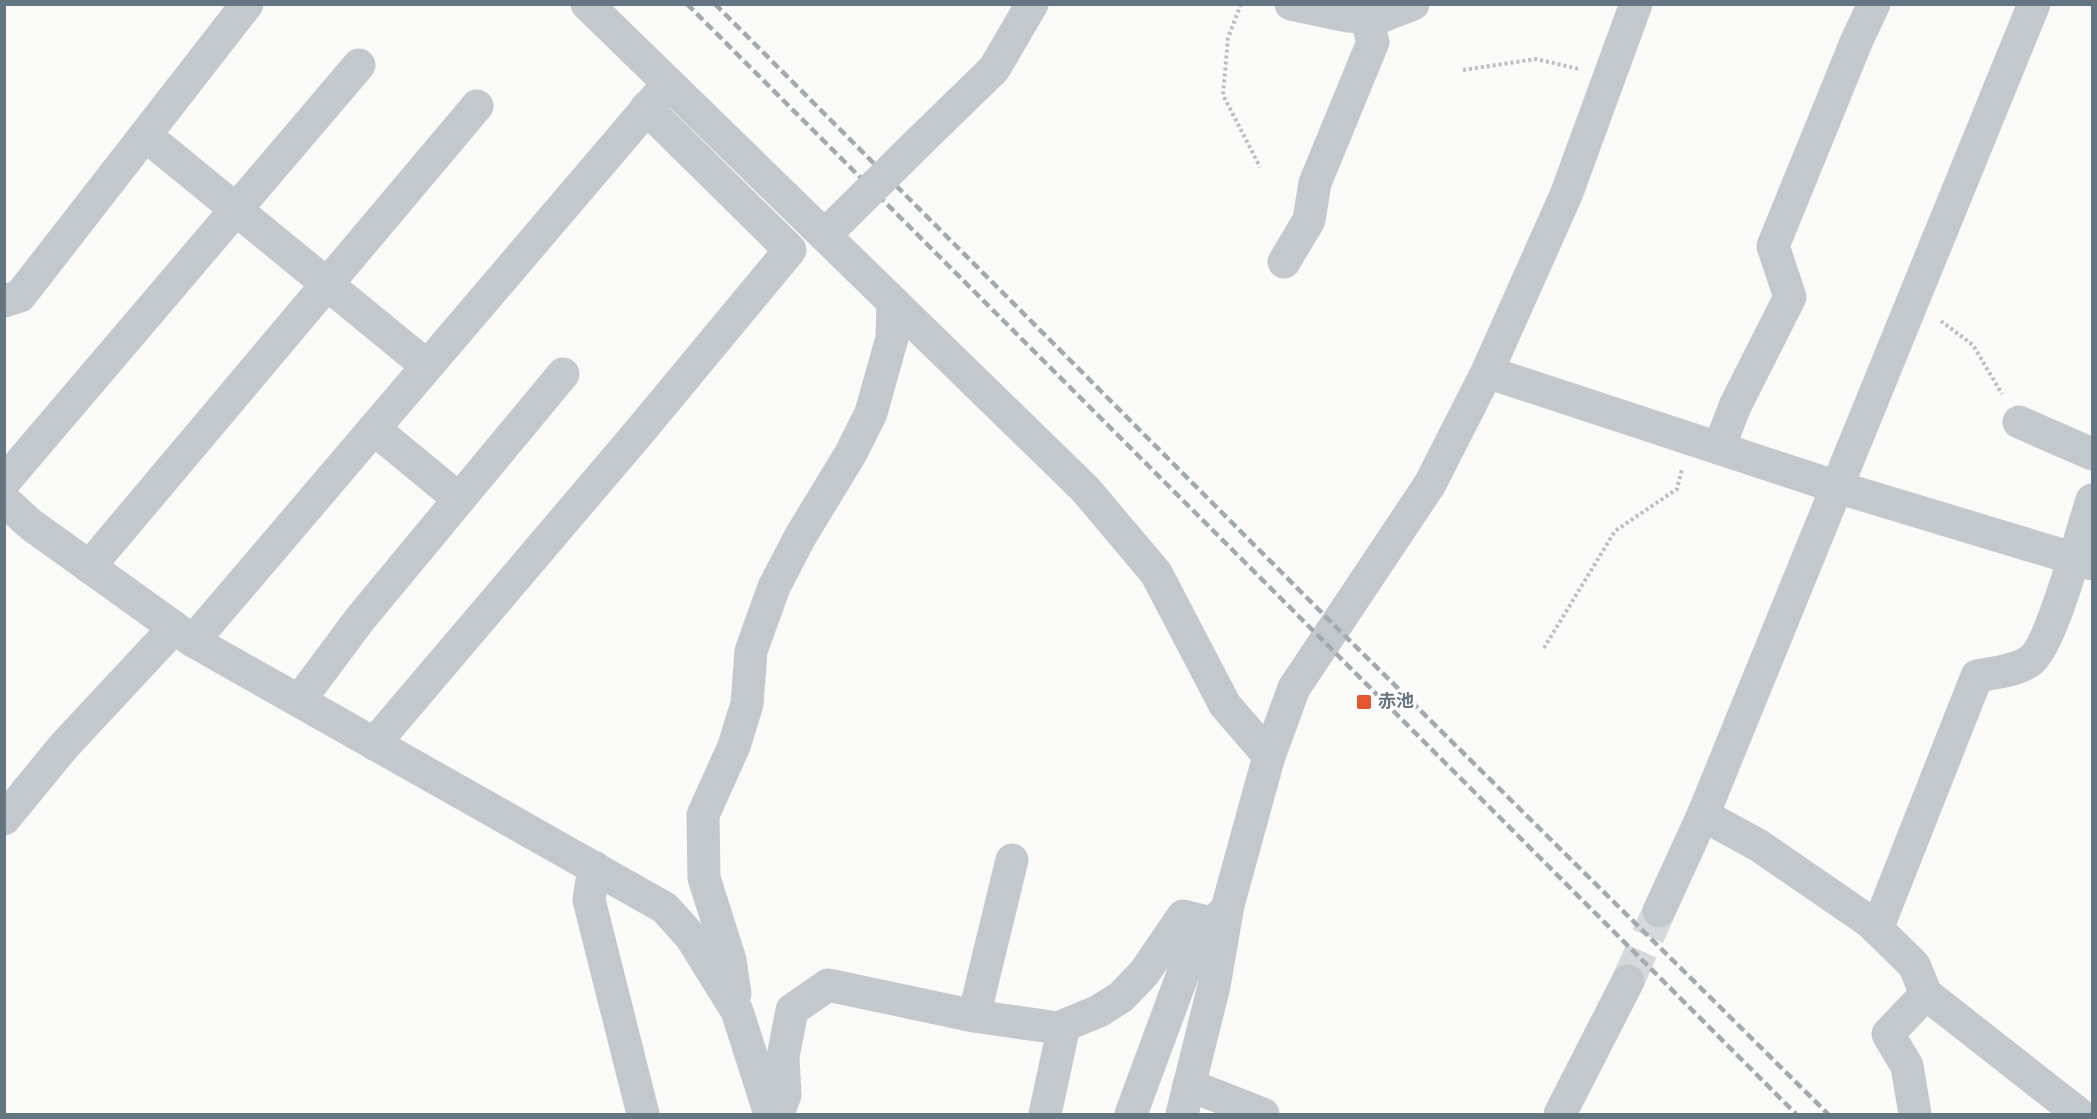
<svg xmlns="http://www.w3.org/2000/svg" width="2097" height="1119" font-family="Overpass,'Noto Sans JP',sans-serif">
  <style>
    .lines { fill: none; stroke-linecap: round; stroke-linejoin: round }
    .minor-tunnel { stroke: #d5d9db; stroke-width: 33; stroke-dasharray: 33 16; stroke-linecap: butt }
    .path { stroke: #bbbfc2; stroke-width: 4; stroke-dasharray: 3 3; stroke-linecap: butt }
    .minor { stroke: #c3c8cc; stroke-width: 33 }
    .rail { stroke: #a2aab0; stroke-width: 4.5; stroke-dasharray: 9 4.5; stroke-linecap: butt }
    .minor-bridge { stroke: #c3c8cc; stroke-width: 33 }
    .poi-dot { fill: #e4572e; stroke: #fff; stroke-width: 2 }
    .labels { text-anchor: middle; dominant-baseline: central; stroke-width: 6; stroke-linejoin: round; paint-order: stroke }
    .poi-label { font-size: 18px; font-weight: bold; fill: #657683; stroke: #fff; text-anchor: start }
  </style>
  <rect width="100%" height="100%" fill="#fafaf8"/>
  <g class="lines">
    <polyline class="minor-tunnel" points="1628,981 1659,911"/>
    <g class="path">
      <polyline points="1241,4 1228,38 1223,95 1260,167"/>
      <polyline points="1463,70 1536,59 1579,69"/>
      <polyline points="1941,321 1973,345 2002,394"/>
      <polyline points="1544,648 1615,531 1677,489 1682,469"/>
    </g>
    <g class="minor">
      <polyline points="587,4 1085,489 1156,573 1225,705 1269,756"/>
      <polyline points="1291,4 1348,16 1377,18 1413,4"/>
      <polyline points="145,135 427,366"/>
      <polyline points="921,140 994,69 1032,4"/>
      <polyline points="1284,262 1309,220 1315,183 1373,42 1366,17"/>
      <polyline points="4,301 20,296 247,4"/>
      <polyline points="1487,372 1837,487 2092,564"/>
      <polyline points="2019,422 2092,454"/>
      <polyline points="374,429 459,499"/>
      <polyline points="1719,448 1735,406 1790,297 1773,246 1857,40 1874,4"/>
      <polyline points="4,482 359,65"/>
      <polyline points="4,500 30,524 193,641 665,908 691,937 737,1011 770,1114"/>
      <polyline points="89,567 477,106"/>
      <polyline points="193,641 661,92"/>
      <polyline points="299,701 360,619 563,374"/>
      <polyline points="374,744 640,431 790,250 646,108"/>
      <polyline points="1703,815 1758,845 1870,922 1914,965 1926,994 2079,1114"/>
      <polyline points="4,819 64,746 174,628"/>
      <polyline points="594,867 589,900 643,1114"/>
      <polyline points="1659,911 1703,815 2034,4"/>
      <path d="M1877 929 1977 676C1993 673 2016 671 2030 661 2051 647 2082 530 2092 500"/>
      <polyline points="735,994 730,960 704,878 703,815 734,746 747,704 751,651 774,587 800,537 851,453 871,413 892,338 893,302"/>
      <polyline points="974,1016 1012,860"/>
      <polyline points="1189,1085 1263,1114"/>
      <polyline points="778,1114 785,1095 783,1057 792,1010 828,985 974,1016 1058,1028 1099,1011 1121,997 1144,973 1183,916 1215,924"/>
      <polyline points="1045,1114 1064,1026"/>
      <polyline points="1131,1114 1184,971 1221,915"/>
      <polyline points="1182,1114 1214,986 1228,905 1269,756 1294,688 1430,484 1487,372 1566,195 1636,4"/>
      <polyline points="1560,1114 1628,981"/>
      <polyline points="1915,1114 1907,1066 1888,1034 1926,994"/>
    </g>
    <g class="rail">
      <polyline points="687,4 1796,1114"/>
      <polyline points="715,4 1334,625 1828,1114"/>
    </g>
    <polyline class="minor-bridge" points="835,225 921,140"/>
  </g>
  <rect class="poi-dot" x="1356" y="694" width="16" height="16" rx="3"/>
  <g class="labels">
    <g class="poi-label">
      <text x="1378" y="702">赤池</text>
    </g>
  </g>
  <rect width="2097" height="1119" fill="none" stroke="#657683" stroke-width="12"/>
</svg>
